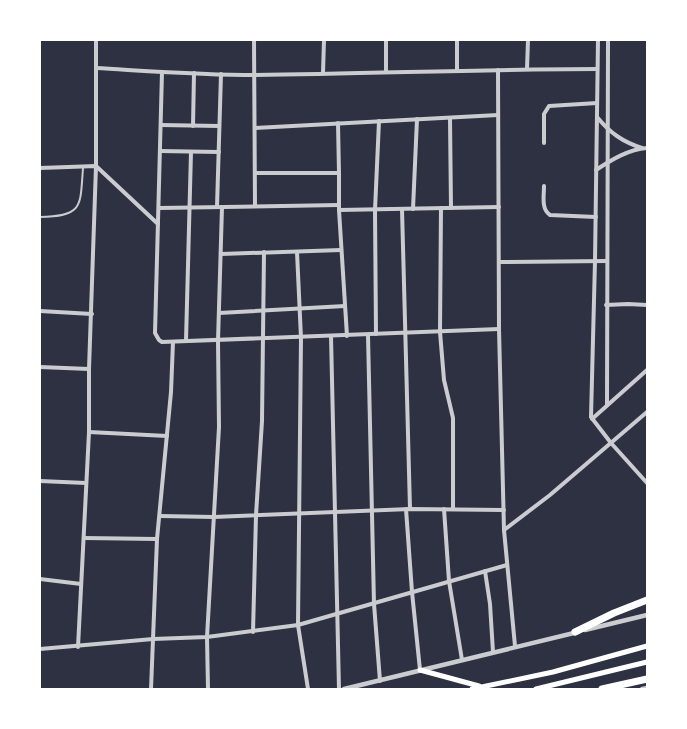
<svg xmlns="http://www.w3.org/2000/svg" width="687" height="729" font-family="'Archivo Narrow',sans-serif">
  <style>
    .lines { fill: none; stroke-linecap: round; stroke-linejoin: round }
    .service { stroke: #caccd0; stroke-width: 2 }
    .minor { stroke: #caccd0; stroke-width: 4 }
    .tertiary { stroke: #caccd0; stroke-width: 4.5 }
    .secondary { stroke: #fff; stroke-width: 5 }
    .motorway { stroke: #fff; stroke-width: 7 }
  </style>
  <rect width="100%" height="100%" fill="#2d3142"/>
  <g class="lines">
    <path class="service" d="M40 217C84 216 80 206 83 168"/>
    <g class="minor">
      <polyline points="254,40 255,206"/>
      <polyline points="457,40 457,71"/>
      <polyline points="598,40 595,261 591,417 611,443 647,483"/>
      <path d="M96 68C149 71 202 75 255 75 369 74 483 69 597 69"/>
      <polyline points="527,69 528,40"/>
      <polyline points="498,70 499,329 504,530 515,646"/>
      <polyline points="162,72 155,333 159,340 162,342 499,329"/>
      <polyline points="386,72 386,40"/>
      <polyline points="323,73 324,40"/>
      <path d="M597 117C610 133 623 142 642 148"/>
      <polyline points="450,119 451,208"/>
      <polyline points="338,123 339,173"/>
      <polyline points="161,125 219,126"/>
      <polyline points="193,126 194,73"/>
      <polyline points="255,128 498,115"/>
      <polyline points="544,143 544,114 549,106 597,103"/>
      <polyline points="160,151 219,152"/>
      <polyline points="40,168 96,166 158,224"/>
      <path d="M596 170C611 160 629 149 647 148"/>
      <polyline points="255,173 339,173 339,210 499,207"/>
      <path d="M544 186C544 196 541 209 550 215L596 217"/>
      <polyline points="217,207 221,74"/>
      <polyline points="159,208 339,205"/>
      <polyline points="441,208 440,332 444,380 453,418 453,509"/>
      <polyline points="402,209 410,509"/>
      <polyline points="413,209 417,119"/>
      <polyline points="339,210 347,336"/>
      <polyline points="297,252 301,338 298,625 308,689"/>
      <polyline points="221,254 341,250"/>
      <polyline points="499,262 607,261"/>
      <polyline points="606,305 628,304 647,305"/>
      <polyline points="40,311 92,314"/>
      <polyline points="219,313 345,306"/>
      <polyline points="376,334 375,210 379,121"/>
      <polyline points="368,335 374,604 380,681"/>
      <polyline points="331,336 339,689"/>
      <polyline points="186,341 191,152"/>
      <polyline points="40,367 89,369"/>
      <polyline points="607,405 608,40"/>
      <polyline points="592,419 647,370"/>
      <polyline points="89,432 167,436"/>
      <polyline points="40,481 86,483"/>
      <polyline points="406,509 412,592 420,670"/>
      <polyline points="444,509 449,581 462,660"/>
      <polyline points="160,516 214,517 410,509 504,510"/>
      <polyline points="504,530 550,495 647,412"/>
      <polyline points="84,538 157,539"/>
      <polyline points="485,571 490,604 493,652"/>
      <polyline points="40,579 81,584"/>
      <polyline points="253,632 256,515 262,421 264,252"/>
      <polyline points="78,647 89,432 89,369 96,166 96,40"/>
      <polyline points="40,649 153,639 207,637 298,625 507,565"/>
      <polyline points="151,689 157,539 171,392 173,342"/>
      <polyline points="208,689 207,637 219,427 218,341 222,207"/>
    </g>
    <g class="tertiary">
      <polyline points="585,630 647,615"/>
      <polyline points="344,689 578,632"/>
      <polyline points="642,689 647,688"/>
    </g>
    <g class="secondary">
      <polyline points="420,670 479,686"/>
      <polyline points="472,689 553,672 647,646"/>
      <polyline points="536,689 647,662"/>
    </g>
    <g class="motorway">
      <polyline points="575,632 614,613 647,600"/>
      <polyline points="602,689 647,679"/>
    </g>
  </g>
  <rect width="687" height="729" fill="none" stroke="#ffffff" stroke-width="82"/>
</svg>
